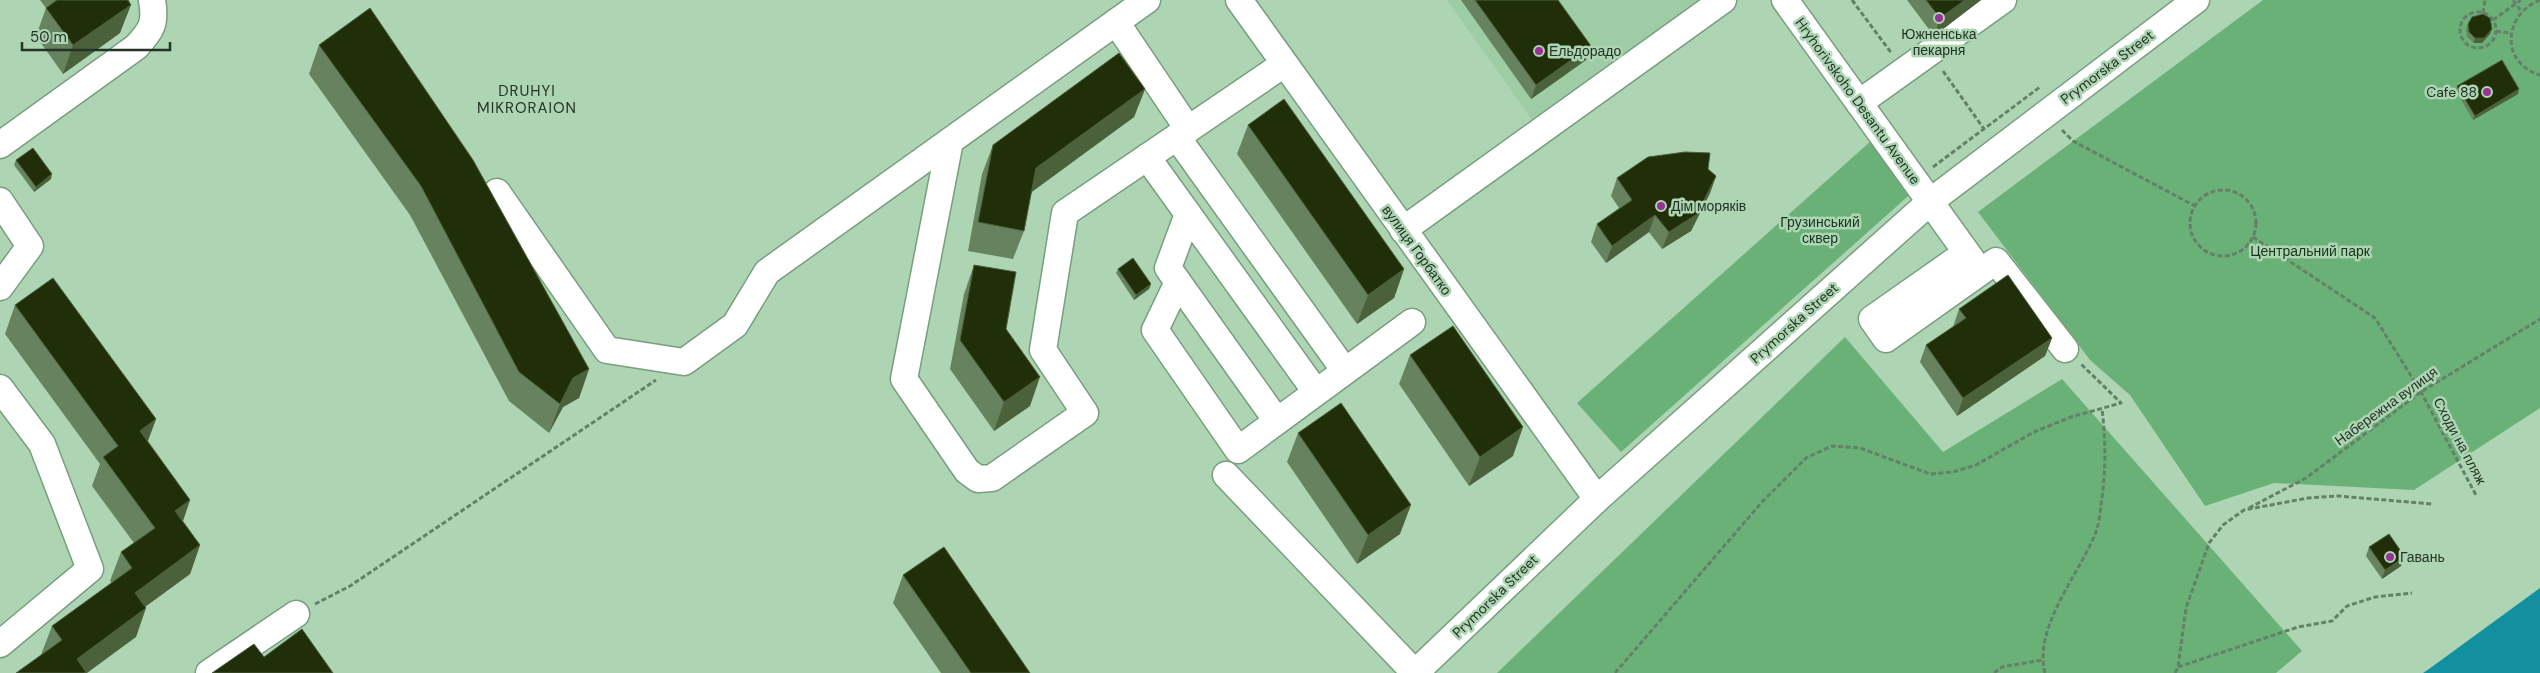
<svg xmlns="http://www.w3.org/2000/svg" width="2540" height="673" font-family="'DM Sans',sans-serif">
  <style>
    .built { fill: #9ecca4 }
    .green { fill: #69b176 }
    .water { fill: #1290a0 }
    .lines { fill: none; stroke-linecap: round; stroke-linejoin: round }
    .minor-casing { stroke: #789e7e; stroke-width: 29 }
    .path { stroke: #658069; stroke-width: 3; stroke-dasharray: 5 2.5; stroke-linecap: butt }
    .minor { stroke: #fff; stroke-width: 26 }
    .wall { fill: #67825e }
    .shaded-wall { fill: #4b613c }
    .building { fill: #202f09; stroke: #4b613c }
    .poi-dot { fill: #983296; stroke: #aed5b3; stroke-width: 2 }
    .labels { text-anchor: middle; dominant-baseline: central; stroke-width: 5; stroke-linejoin: round; paint-order: stroke }
    .poi-label { font-size: 14px; fill: #233325; stroke: #aed5b3; text-anchor: start }
    .street-label { font-size: 14px; fill: #233325; stroke: #aed5b3 }
    .park-label { font-size: 14px; fill: #12341a; stroke: #aed5b3 }
    .neighbourhood-label { font-size: 15px; letter-spacing: 1px; fill: #233325; stroke: #aed5b3 }
  </style>
  <rect width="100%" height="100%" fill="#aed5b3"/>
  <polygon class="built" points="1447,0 1700,0 1532,120"/>
  <g class="green">
    <polygon points="2263,0 2540,0 2540,408 2414,490 2274,483 2205,506 2130,395 2090,360 1978,212"/>
    <polygon points="1871,141 1915,190 1621,452 1577,403"/>
    <polygon points="1845,337 1943,452 2062,379 2302,651 2276,673 1497,673"/>
  </g>
  <polygon class="water" points="2540,588 2540,673 2423,673 2429,669"/>
  <g class="lines">
    <g class="minor-casing">
      <g id="minor">
        <polyline points="1239,0 1597,499"/>
        <polyline points="1785,0 1977,267"/>
        <polyline points="1116,22 1188,129"/>
        <polyline points="1859,103 2003,0"/>
        <polyline points="1177,137 1345,371"/>
        <polyline points="950,141 904,379 967,471 978,479 992,478 1085,413 1043,350 1065,213 1284,64"/>
        <path d="M0 145 136 47C152 30 156 23 152 0"/>
        <polyline points="1147,157 1316,392"/>
        <polyline points="497,192 607,350 684,362 735,325 767,272 1147,0"/>
        <polyline points="0,201 30,246 0,287"/>
        <polyline points="1188,214 1168,268 1277,421"/>
        <polyline points="1403,230 1723,0"/>
        <polyline points="1966,253 1872,319 1886,339 1996,261 2065,349"/>
        <polyline points="1178,282 1155,330 1238,450 1412,322"/>
        <polyline points="0,388 42,444 90,569 0,644"/>
        <polyline points="1226,475 1415,673"/>
        <polyline points="209,673 296,614"/>
        <polyline points="1415,673 1597,499 1931,201 2196,0"/>
      </g>
    </g>
    <g class="path">
      <polyline points="1852,0 1892,54"/>
      <polyline points="2513,0 2521,11"/>
      <path d="M2540 0C2503 15 2500 63 2540 75"/>
      <circle cx="2478" cy="30" r="18"/>
      <polyline points="2483,13 2485,0"/>
      <polyline points="2493,20 2521,0"/>
      <polyline points="2496,31 2511,33"/>
      <polyline points="1943,71 1984,129"/>
      <polyline points="2062,130 2073,141 2195,206"/>
      <polyline points="1933,167 2040,87"/>
      <circle cx="2223" cy="223" r="33"/>
      <polyline points="2253,237 2375,318 2421,392 2477,497"/>
      <polyline points="2249,508 2306,478 2421,392 2540,319"/>
      <polyline points="315,604 350,586 656,380"/>
      <polyline points="2178,667 2298,627 2332,621 2347,606 2375,597 2412,593"/>
      <polyline points="1615,673 1762,502 1806,458 1832,446 1860,448 1930,474 1953,472 1976,465 2034,432 2071,417 2121,403 2081,364"/>
      <polyline points="1994,673 2002,667 2042,660"/>
      <path d="M2045 673C2033 627 2080 573 2096 532 2099 524 2100 513 2101 505 2106 472 2106 443 2102 409"/>
      <polyline points="2175,673 2178,667 2186,608 2209,543 2223,525 2244,510 2308,498 2338,496 2432,504"/>
    </g>
    <use href="#minor" class="minor"/>
  </g>
  <g class="wall">
    <polygon points="40,0 128,0 120,33 63,74 36,36 46,8"/>
    <polygon points="1461,0 1558,0 1586,60 1531,99"/>
    <polygon points="1907,0 1981,0 1934,36"/>
    <polygon points="2468,24 2492,29 2490,34 2482,43 2474,43 2467,37 2466,28"/>
    <polygon points="319,45 589,369 579,398 563,407 549,433 509,401 410,215 309,74"/>
    <polygon points="2457,86 2519,89 2518,94 2473,120 2456,91"/>
    <polygon points="1145,89 1134,117 1031,192 1024,231 1013,259 968,251 982,174 993,145"/>
    <polygon points="1248,125 1404,269 1394,298 1357,324 1237,154"/>
    <polygon points="16,160 51,179 34,192 14,165"/>
    <polygon points="1708,169 1716,176 1710,193 1691,231 1662,249 1649,232 1606,263 1591,242 1597,224 1619,208 1611,196 1617,178"/>
    <polygon points="974,265 1006,329 1030,406 994,431 950,369 964,294"/>
    <polygon points="1118,269 1151,284 1149,289 1134,300 1116,273"/>
    <polygon points="15,305 156,419 148,441 190,500 183,521 200,545 190,574 145,607 136,637 41,655 52,626 112,583 110,581 121,552 134,543 92,486 100,464 5,334"/>
    <polygon points="1959,309 2052,338 2045,356 1957,416 1920,362 1926,345 1953,327"/>
    <polygon points="1410,355 1513,456 1469,486 1399,384"/>
    <polygon points="1298,433 1400,534 1357,564 1287,462"/>
    <polygon points="2369,547 2401,566 2382,579 2366,556"/>
    <polygon points="903,575 1030,673 941,673 893,603"/>
  </g>
  <g class="shaded-wall">
    <polygon points="1965,0 1981,0 1934,36 1940,18"/>
    <polygon points="131,5 120,33 63,74 73,45"/>
    <polygon points="2492,29 2490,34 2482,43 2474,43 2475,38"/>
    <polygon points="1591,46 1586,60 1531,99 1536,85"/>
    <polygon points="1145,89 1134,117 1025,197 1036,168"/>
    <polygon points="2519,89 2518,94 2473,120 2475,116"/>
    <polygon points="52,174 51,179 34,192 36,187"/>
    <polygon points="1716,176 1710,193 1691,231 1662,249 1669,232"/>
    <polygon points="1655,215 1649,232 1606,263 1612,246"/>
    <polygon points="1404,269 1394,298 1357,324 1368,295"/>
    <polygon points="1151,284 1149,289 1134,300 1136,295"/>
    <polygon points="2052,338 2045,356 1957,416 1963,398"/>
    <polygon points="589,369 579,398 563,407 549,433 560,404 573,378"/>
    <polygon points="1040,377 1030,406 994,431 1004,402"/>
    <polygon points="156,419 145,448 140,431"/>
    <polygon points="1523,427 1513,456 1469,486 1480,457"/>
    <polygon points="190,500 180,529 175,511"/>
    <polygon points="1411,505 1400,534 1357,564 1368,535"/>
    <polygon points="200,545 190,574 124,622 135,593"/>
    <polygon points="2405,557 2401,566 2382,579 2385,570"/>
    <polygon points="146,608 136,637 87,673 71,673 77,659"/>
  </g>
  <g class="building">
    <polygon points="57,0 128,0 131,5 73,45 46,8"/>
    <polygon points="1475,0 1558,0 1591,46 1536,85"/>
    <polygon points="1926,0 1965,0 1940,18"/>
    <polygon points="370,8 473,160 589,369 573,378 560,404 519,372 421,186 319,45"/>
    <polygon points="2483,14 2490,18 2492,29 2484,38 2475,38 2469,32 2468,24 2472,17"/>
    <polygon points="1119,53 1145,89 1036,168 1024,231 978,222 993,145"/>
    <polygon points="2502,60 2519,89 2475,116 2457,86"/>
    <polygon points="1284,99 1404,269 1368,295 1248,125"/>
    <polygon points="33,148 52,174 36,187 16,160"/>
    <polygon points="1685,152 1710,153 1708,169 1716,176 1697,214 1669,232 1655,215 1612,246 1597,224 1632,200 1617,178 1648,157"/>
    <polygon points="1133,258 1151,284 1136,295 1118,269"/>
    <polygon points="974,265 1016,272 1006,329 1040,377 1004,402 960,340"/>
    <polygon points="2008,275 2052,338 1963,398 1926,345 1966,318 1959,309"/>
    <polygon points="53,278 156,419 140,431 190,500 175,511 200,545 135,593 146,608 77,659 86,672 84,673 16,673 62,640 52,626 132,568 121,552 155,528 103,457 118,446 15,305"/>
    <polygon points="1453,326 1523,427 1480,457 1410,355"/>
    <polygon points="1341,403 1411,505 1368,535 1298,433"/>
    <polygon points="2389,534 2405,557 2385,570 2369,547"/>
    <polygon points="944,547 1030,673 971,673 903,575"/>
    <polygon points="302,629 333,673 212,673 254,644 264,657"/>
  </g>
  <g class="poi-dot">
    <circle cx="1939" cy="18" r="5"/>
    <circle cx="1539" cy="51" r="5"/>
    <circle cx="2487" cy="92" r="5"/>
    <circle cx="1661" cy="206" r="5"/>
    <circle cx="2390" cy="557" r="5"/>
  </g>
  <g class="labels">
    <g class="poi-label">
      <text x="1939" y="34" text-anchor="middle">Южненська<tspan x="1939" dy="16">пекарня</tspan></text>
      <text x="1549" y="51">Ельдорадо</text>
      <text x="2477" y="92" text-anchor="end">Cafe 88</text>
      <text x="1671" y="206">Дім моряків</text>
      <text x="2400" y="557">Гавань</text>
    </g>
    <g class="street-label">
      <text transform="translate(2107 67) rotate(-37)">Prymorska Street</text>
      <text transform="translate(1858 101) rotate(54)">Hryhorivskoho Desantu Avenue</text>
      <text transform="translate(1417 250) rotate(54)">вулиця Горбатко</text>
      <text transform="translate(1794 323) rotate(-42)">Prymorska Street</text>
      <text transform="translate(2386 406) rotate(-36)">Набережна вулиця</text>
      <text transform="translate(2460 441) rotate(62)">Сходи на пляж</text>
      <text transform="translate(1495 596) rotate(-44)">Prymorska Street</text>
    </g>
    <g class="park-label">
      <text x="1820" y="222">Грузинський<tspan x="1820" dy="16">сквер</tspan></text>
      <text x="2310" y="251">Центральний парк</text>
    </g>
    <g class="neighbourhood-label">
      <text x="527" y="91">DRUHYI<tspan x="527" dy="17">MIKRORAION</tspan></text>
    </g>
  </g>
  <path d="M22 42v8h148v-8" fill="none" stroke="#233325" stroke-width="2.5"/>
  <text x="30" y="42" font-size="15" fill="#233325" stroke="#aed5b3" stroke-width="4" paint-order="stroke">50 m</text>
</svg>
